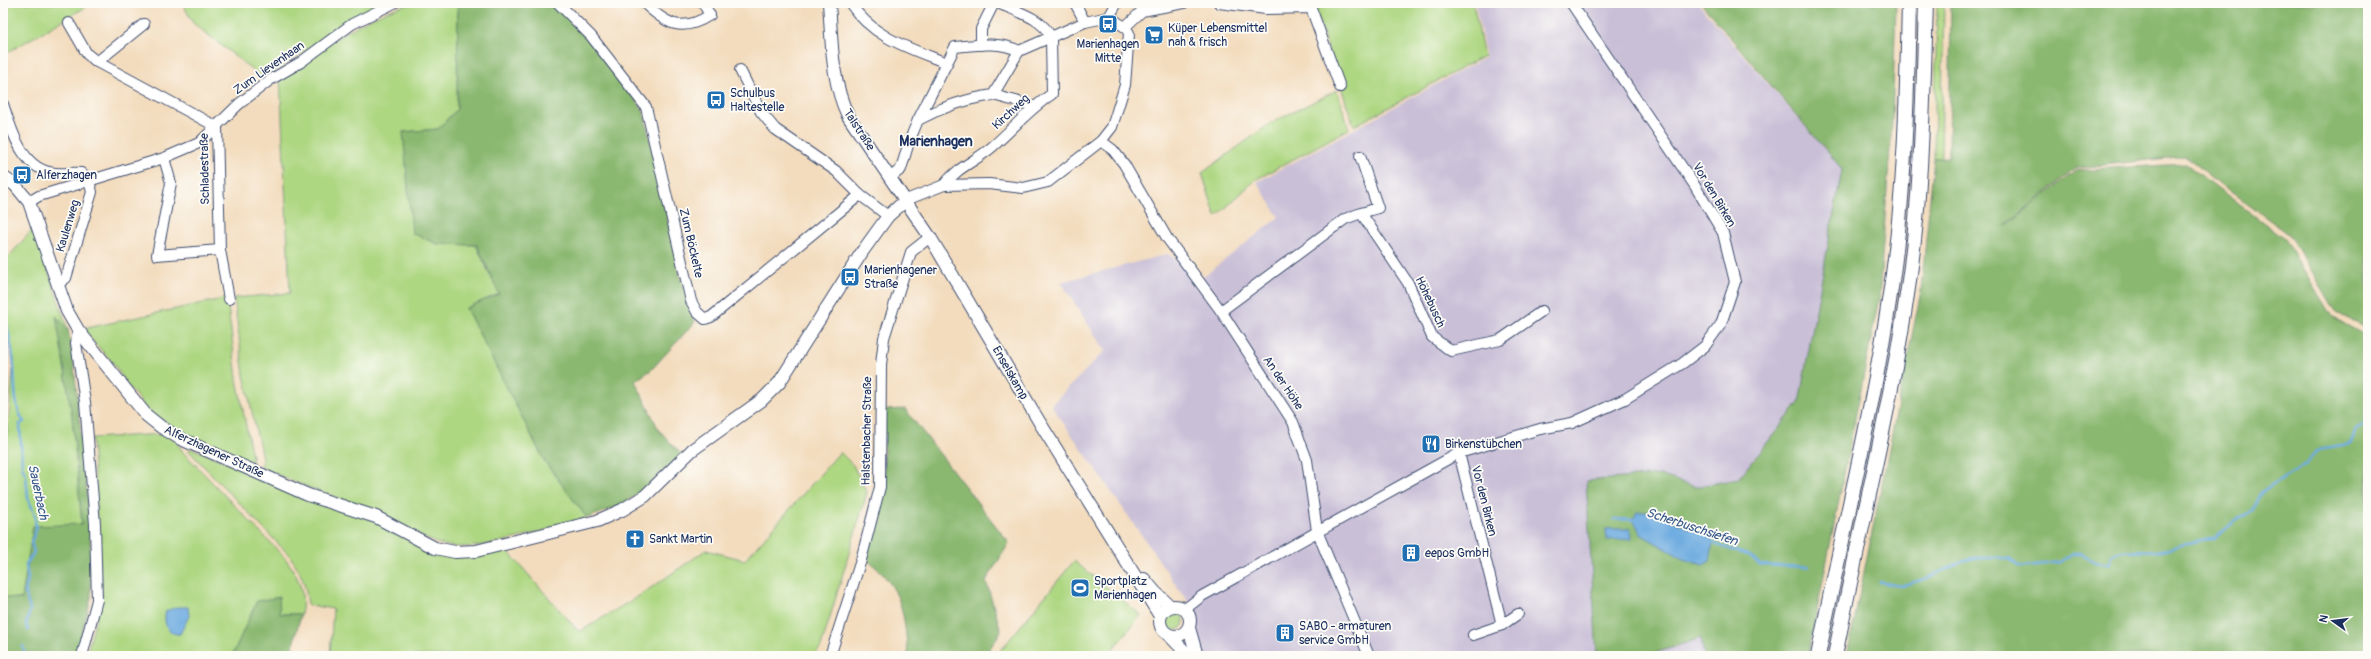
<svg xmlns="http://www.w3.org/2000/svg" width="2371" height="659" font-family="Pangolin,sans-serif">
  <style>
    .industrial { fill: #c9bfd7 }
    .green { fill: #aed782; stroke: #648370 }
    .forest { fill: #8ab870; stroke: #527467 }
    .water { fill: #6dabe0; stroke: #446d9f }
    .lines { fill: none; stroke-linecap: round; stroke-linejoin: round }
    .stream { stroke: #6dabe0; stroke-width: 2.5 }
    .minor-casing { stroke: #3b496c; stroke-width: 12 }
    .major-casing { stroke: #3b496c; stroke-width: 14 }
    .highway-casing { stroke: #3b496c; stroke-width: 16 }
    .minor { stroke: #fff; stroke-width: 10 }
    .major { stroke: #fff; stroke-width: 12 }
    .highway { stroke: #fff; stroke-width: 14 }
    .labels { text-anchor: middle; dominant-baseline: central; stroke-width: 3.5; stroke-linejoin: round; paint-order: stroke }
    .poi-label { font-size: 12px; fill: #1b2f5e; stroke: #fdfcf7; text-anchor: start }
    .street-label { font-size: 12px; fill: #1b2f5e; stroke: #fdfcf7 }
    .water-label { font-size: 13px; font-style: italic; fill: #385a8c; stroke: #fdfcf7 }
    .quarter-label { font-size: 14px; font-weight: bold; fill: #1b2f5e; stroke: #fdfcf7 }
  </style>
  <rect width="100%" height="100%" fill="#fdfcf7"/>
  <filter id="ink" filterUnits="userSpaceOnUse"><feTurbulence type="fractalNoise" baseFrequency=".025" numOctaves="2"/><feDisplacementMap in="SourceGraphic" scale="8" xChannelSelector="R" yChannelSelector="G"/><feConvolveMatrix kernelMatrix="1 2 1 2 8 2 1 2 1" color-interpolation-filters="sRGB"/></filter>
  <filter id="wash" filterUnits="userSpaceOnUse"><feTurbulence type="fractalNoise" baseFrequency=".012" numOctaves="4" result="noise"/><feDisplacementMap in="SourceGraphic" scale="16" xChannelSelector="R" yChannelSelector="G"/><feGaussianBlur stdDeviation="0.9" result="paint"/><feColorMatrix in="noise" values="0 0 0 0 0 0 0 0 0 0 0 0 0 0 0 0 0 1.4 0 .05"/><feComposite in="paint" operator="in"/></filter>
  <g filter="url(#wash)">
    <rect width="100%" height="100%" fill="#f3dcbd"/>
    <g class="industrial">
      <polygon points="1475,3 1698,3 1842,169 1799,403 1738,479 1695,487 1660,475 1586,481 1597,656 1204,656 1199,649 1195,628 1197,615 1051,405 1105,351 1061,282 1168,254 1202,278 1279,217 1257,182 1486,57"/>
      <polygon points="1701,638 1704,656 1646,656"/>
    </g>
    <g class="green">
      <polygon points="3,3 93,3 3,55"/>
      <polygon points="182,3 382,3 355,17 264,79 193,23"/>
      <path d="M415 3H458L457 109 438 129 403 132 437 244 476 245 499 294 466 308 545 462 587 518C548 528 497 548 457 547 429 546 403 524 377 513 339 498 299 485 261 468L262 458 244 375 234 298 290 293 280 76C320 50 369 11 415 3Z"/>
      <polygon points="1337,3 1473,3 1484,56 1354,126 1315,9"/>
      <polygon points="1937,3 1944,3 1941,158 1934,158"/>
      <polygon points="1337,90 1349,129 1255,180 1216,217 1202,173 1271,123"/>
      <polygon points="34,228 68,330 57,317 72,416 82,525 33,526 22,599 3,597 3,483 14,358 3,329 3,263"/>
      <polygon points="227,298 237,379 253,462 187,437 149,412 128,386 113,363 82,329"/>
      <path d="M165 434 176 441 183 452 285 558C298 575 306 593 301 614H280L257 601 232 656H86L101 600 92 438Z"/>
      <path d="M190 448 374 520 438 553 505 548 579 632 642 594 706 550 745 560 840 452 853 465 867 493 821 647 814 656H330L333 609 308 605C306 585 301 571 289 555L189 451Z"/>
      <polygon points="1074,561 1141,615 1107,656 996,656"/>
      <circle cx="1175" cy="621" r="9"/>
    </g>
    <g class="forest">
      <polygon points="458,3 555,3 588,40 643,109 682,284 695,322 651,370 635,381 659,430 681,454 643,491 617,507 587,518 545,462 466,308 499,294 477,245 437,244 412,233 403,132 438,129 457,109"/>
      <polygon points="1701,3 1896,3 1892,122 1879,298 1808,656 1704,656 1701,638 1646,656 1597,656 1586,481 1660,475 1695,487 1738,479 1799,403 1842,169"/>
      <polygon points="1951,3 2368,3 2368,329 2337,313 2290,235 2220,184 2186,156 2076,168 2005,226 2077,170 2186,164 2285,239 2332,317 2368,337 2368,656 1847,656 1921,291 1934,158 1949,157"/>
      <polygon points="56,316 68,330 73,356 90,525 91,598 76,656 3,656 3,597 22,599 33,526 82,524 72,416"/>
      <path d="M905 409 1009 543 986 581 1001 631 985 656H908C904 613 903 587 866 559L884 484V410Z"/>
      <polygon points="279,597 280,614 301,614 290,656 232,656 257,601"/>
    </g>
    <g class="water">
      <polygon points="1637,512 1654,512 1697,532 1714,536 1710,561 1703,565 1684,559 1642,535 1633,520"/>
      <polygon points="1606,529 1630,529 1631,539 1606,540"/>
      <path d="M177 607H188L189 616 180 634C166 635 163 621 166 611Z"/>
    </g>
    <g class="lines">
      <g class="stream">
        <path d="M3 309C7 325 11 342 13 358 16 378 12 405 24 422L20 424 22 467 26 475 28 498 35 515 36 530 31 542 34 552 26 565 28 579 25 592 30 610 26 624 28 630"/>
        <polyline points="1614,519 1636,520"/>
        <polyline points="1712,543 1750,556 1761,565 1808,567"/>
        <path d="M1880 582 1900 586 1928 578 1962 561 1973 558H2010L2020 567 2060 562 2073 553H2082C2090 562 2099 564 2110 563L2112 555C2125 546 2142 554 2157 551 2177 548 2195 538 2214 539 2222 531 2230 524 2238 518 2242 516 2246 515 2250 512 2256 507 2256 499 2260 494 2265 488 2299 467 2305 466L2316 450 2338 447 2351 442 2356 430 2364 425 2368 410"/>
        <polyline points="23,646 25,656"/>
      </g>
    </g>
  </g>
  <g filter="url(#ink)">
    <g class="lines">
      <g class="minor-casing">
        <g id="minor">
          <polyline points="558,3 591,36 646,107 691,301 697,312 705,319 711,317 860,195"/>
          <path d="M644 3C667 25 682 33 710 15L703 3"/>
          <path d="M850 3C873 38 909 48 947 63"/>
          <polyline points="1075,3 1085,22"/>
          <polyline points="1219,3 1266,9 1311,8 1340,87"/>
          <polyline points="1109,17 1117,3"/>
          <polyline points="69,23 87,54 97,62 217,127 220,250 229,299"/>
          <polyline points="1125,27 1142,11 1184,3"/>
          <polyline points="981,45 981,29 994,3"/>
          <polyline points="97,62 144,24"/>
          <polyline points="740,70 761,112 775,129 836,171 860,195 888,216"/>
          <polyline points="993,95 1034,106"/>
          <path d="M3 104C12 131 22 171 56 173 65 174 73 172 81 173L89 181 92 192 66 278 58 284"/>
          <polyline points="1101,141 1113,150 1124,164 1167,238 1221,311 1293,422 1307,460 1317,531 1369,656"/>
          <polyline points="1360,156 1378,208 1361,213"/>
          <polyline points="164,158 171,183 157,255 220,250"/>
          <path d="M891 177 901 169 909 142 918 120 955 47C976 45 1000 41 1019 51"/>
          <path d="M944 185C956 168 976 161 992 147 1013 129 1029 109 1052 94L1051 38C1044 18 1015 11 998 3"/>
          <path d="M906 200 944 185 989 184 1023 188 1048 182 1101 141 1112 127 1125 85 1129 33 1125 27 1109 17 1085 22 1019 51 993 95C966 99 942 107 918 120"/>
          <polyline points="29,202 39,196 164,158 199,143 239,104 270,80 301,62 352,24 394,3"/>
          <polyline points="1221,311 1345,219 1361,213 1408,283 1432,337 1451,351 1500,340 1542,311"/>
          <polyline points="78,330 76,343 85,402 95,524 97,600 82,656"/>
          <polyline points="1459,453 1502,625 1473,635"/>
          <polyline points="1185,609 1202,596 1459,453 1540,429 1572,423 1625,399 1683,363 1705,346 1721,324 1735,282 1723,233 1695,186 1571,3"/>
          <polyline points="1502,625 1518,614"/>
          <polyline points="830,656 861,560 880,487 881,365 884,338 911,252 930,237"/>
        </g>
      </g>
      <g class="major-casing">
        <g id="major">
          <path d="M829 3C832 42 831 80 848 116L930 237 1040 423 1160 616"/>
          <polyline points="3,177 15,185 29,202 67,311 78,330 146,415 161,427 181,439 308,495 376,517 435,548 455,552 476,551 597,521 622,510 645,496 692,450 762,400 779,383 862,252 888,216 906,200"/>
          <polyline points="1144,579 1155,592 1170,606"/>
          <circle cx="1175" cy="621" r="15"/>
          <polyline points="1189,628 1197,656"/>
          <polyline points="1170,636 1189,656"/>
        </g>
      </g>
      <g class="highway-casing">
        <g id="highway">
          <path d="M1818 656C1842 533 1873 412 1891 288 1905 194 1907 98 1909 3"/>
          <path d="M1835 656C1859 533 1890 412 1908 288 1922 193 1923 98 1926 3"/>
        </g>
      </g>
      <use href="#minor" class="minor"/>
      <use href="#major" class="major"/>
      <use href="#highway" class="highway"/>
    </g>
  </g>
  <defs>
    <g id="bus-square" transform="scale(1)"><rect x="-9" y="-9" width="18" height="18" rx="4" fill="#1f6fb2" stroke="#fdfcf7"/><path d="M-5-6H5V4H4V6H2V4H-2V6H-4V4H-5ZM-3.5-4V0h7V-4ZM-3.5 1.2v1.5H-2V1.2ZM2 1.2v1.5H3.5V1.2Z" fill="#fff"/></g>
    <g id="supermarket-square" transform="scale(1)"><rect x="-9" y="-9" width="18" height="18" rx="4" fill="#1f6fb2" stroke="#fdfcf7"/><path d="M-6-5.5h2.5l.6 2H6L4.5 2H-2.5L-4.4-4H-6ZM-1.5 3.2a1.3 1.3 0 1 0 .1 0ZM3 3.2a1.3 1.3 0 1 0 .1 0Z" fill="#fff"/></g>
    <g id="restaurant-square" transform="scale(1)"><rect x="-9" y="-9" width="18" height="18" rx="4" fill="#1f6fb2" stroke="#fdfcf7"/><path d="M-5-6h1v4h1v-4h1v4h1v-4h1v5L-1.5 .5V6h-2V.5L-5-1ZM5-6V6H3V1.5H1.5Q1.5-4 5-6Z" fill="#fff"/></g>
    <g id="church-square" transform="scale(1)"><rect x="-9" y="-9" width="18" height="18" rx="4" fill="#1f6fb2" stroke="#fdfcf7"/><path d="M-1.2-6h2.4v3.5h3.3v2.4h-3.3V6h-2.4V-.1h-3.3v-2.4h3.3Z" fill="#fff"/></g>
    <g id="building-square" transform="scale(1)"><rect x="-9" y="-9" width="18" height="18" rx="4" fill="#1f6fb2" stroke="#fdfcf7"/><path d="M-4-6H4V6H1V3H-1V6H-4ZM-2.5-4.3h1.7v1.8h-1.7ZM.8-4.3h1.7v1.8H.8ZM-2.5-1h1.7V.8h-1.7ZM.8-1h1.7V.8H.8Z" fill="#fff"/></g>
    <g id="stadium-square" transform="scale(1)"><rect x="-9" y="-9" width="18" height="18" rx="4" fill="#1f6fb2" stroke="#fdfcf7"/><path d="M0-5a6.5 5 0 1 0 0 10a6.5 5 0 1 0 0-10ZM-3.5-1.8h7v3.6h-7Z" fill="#fff"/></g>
  </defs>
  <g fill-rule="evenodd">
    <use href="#bus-square" x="1108" y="24"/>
    <use href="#supermarket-square" x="1154" y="35"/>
    <use href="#bus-square" x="716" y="100"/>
    <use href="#bus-square" x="22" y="175"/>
    <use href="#bus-square" x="850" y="277"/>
    <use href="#restaurant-square" x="1431" y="444"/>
    <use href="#church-square" x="635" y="539"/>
    <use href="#building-square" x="1411" y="553"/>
    <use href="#stadium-square" x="1080" y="588"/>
    <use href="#building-square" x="1285" y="633"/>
  </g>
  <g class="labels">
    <g class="poi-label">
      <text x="1168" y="28">Küper Lebensmittel<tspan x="1168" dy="14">nah &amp; frisch</tspan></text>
      <text x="1108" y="44" text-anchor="middle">Marienhagen<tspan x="1108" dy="14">Mitte</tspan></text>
      <text x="730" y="93">Schulbus<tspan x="730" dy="14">Haltestelle</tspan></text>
      <text x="36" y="175">Alferzhagen</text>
      <text x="864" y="270">Marienhagener<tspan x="864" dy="14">Straße</tspan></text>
      <text x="1445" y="444">Birkenstübchen</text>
      <text x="649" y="539">Sankt Martin</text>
      <text x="1425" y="553">eepos GmbH</text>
      <text x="1094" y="581">Sportplatz<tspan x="1094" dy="14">Marienhagen</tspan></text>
      <text x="1299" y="626">SABO - armaturen<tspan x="1299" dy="14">service GmbH</tspan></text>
    </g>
    <g class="street-label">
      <text transform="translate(269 68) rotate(-35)">Zum Lievenhaan</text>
      <text transform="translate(1011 112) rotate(-43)">Kirchweg</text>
      <text transform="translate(859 130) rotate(57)">Talstraße</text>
      <text transform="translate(205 169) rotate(-91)">Schladestraße</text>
      <text transform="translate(1714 195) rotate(59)">Vor den Birken</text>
      <text transform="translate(68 226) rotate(-73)">Kaulenweg</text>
      <text transform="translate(691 243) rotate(77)">Zum Böckelte</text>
      <text transform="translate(1430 302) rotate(65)">Höhebusch</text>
      <text transform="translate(1010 373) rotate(60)">Enselskamp</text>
      <text transform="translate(1283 383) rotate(56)">An der Höhe</text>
      <text transform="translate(867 431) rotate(-89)">Halstenbacher Straße</text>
      <text transform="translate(214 452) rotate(25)">Alferzhagener Straße</text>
      <text transform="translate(1484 501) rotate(76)">Vor den Birken</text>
    </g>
    <g class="water-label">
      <text transform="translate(38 492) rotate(78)">Sauerbach</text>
      <text transform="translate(1692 527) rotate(18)">Scherbuschsiefen</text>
    </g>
    <g class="quarter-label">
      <text x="936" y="141">Marienhagen</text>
    </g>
  </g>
  <rect width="2371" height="659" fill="none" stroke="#fdfcf7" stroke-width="16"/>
  <g transform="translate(2333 621) rotate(284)" stroke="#fdfcf7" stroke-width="3" paint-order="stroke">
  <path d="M0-3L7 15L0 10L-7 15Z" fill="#1b2f5e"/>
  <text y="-6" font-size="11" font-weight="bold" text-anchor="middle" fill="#1b2f5e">N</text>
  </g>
</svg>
